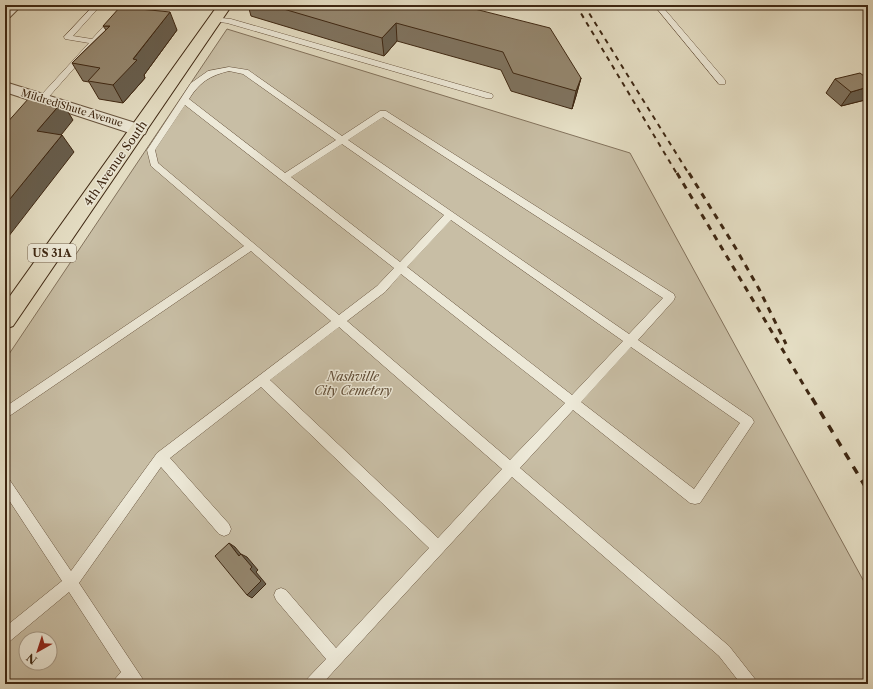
<svg xmlns="http://www.w3.org/2000/svg" width="873" height="689" font-family="'Libre Caslon Text',serif">
  <style>
    .green { fill: #c8bea5; stroke: #83725c; fill-rule: evenodd }
    .lines { fill: none; stroke-linecap: round; stroke-linejoin: round }
    .service-casing { stroke: #68543e; stroke-width: 1 }
    .minor-casing { stroke: #68543e; stroke-width: 2 }
    .primary-casing { stroke: #3e2712; stroke-width: 2 }
    .service { fill: #ede9d8; fill-rule: evenodd }
    .minor { fill: #ede9d8; fill-rule: evenodd }
    .primary { fill: #e4ddc3; fill-rule: evenodd }
    .rail-far2 { stroke: #3e2712; stroke-width: 2; stroke-dasharray: 5 5; stroke-linecap: butt }
    .rail-far1 { stroke: #3e2712; stroke-width: 3; stroke-dasharray: 6 6; stroke-linecap: butt }
    .rail { stroke: #3e2712; stroke-width: 3.5; stroke-dasharray: 8 8; stroke-linecap: butt }
    .wall { fill: #7f735f; stroke: #3e2712 }
    .shaded-wall { fill: #685e4d; stroke: #3e2712 }
    .building { fill: #94866e; stroke: #3e2712 }
    .labels { text-anchor: middle; dominant-baseline: central; stroke-width: 3; stroke-linejoin: round; paint-order: stroke }
    .far-street-label { font-size: 10px; fill: #3e2712; stroke: #ede9d8 }
    .shield { fill: #ede9d8; stroke: #72614d; stroke-width: 1 }
    .shield-label { font-size: 11px; font-weight: bold; fill: #3e2712 }
    .street-label { font-size: 12px; fill: #3e2712; stroke: #ede9d8 }
    .park-label { font-size: 12px; font-style: italic; fill: #604d37; stroke: #ede9d8 }
  </style>
  <rect width="100%" height="100%" fill="#e4ddc3"/>
  <filter id="stains"><feTurbulence type="fractalNoise" baseFrequency=".005" numOctaves="4"/><feColorMatrix values="0 0 0 0 .2 0 0 0 0 .09 0 0 0 0 .02 0 0 0 .5 -.17"/></filter>
  <radialGradient id="worn" r=".72"><stop offset=".6" stop-color="#630" stop-opacity="0"/><stop offset="1" stop-color="#630" stop-opacity=".3"/></radialGradient>
  <path class="green" d="M227 29 630 153 868 589V684H5V360ZM26 639H50V663H26Z"/>
  <g class="lines">
    <g class="service-casing">
      <g id="service">
        <polygon points="94,5 101,5 73,36 92,39 123,5 130,5 39,108 33,108 33,104 89,43 65,39 64,37"/>
        <polygon points="654,5 661,5 725,80 725,84 719,84"/>
        <polygon points="212,17 231,19 492,94 493,96 492,98 486,98 227,23 212,21"/>
        <path d="M229 67 248 70 342 136 380 111H386L674 294 675 297 674 300 638 340 752 418 754 422 700 503 695 504 690 503 573 410 520 468 729 646 755 679 758 684H741L719 656 512 477 322 684H304L307 679 326 659 276 600 274 595 276 590 281 588 286 590 336 648 429 548 261 387 170 458 229 524 231 529 229 534 224 536 219 534 161 467 79 583 146 684H112L115 679 121 672 69 592 10 641 5 643V627L62 581 5 494V477L9 479 71 571 157 453 331 321 251 251 5 419V407L244 246 151 166 147 150 191 83 208 71ZM229 71 243 74 336 140 285 173 189 99C200 82 209 76 229 71ZM185 105 394 268 377 286 339 315 158 163 155 150ZM383 117 663 298 629 334 348 140ZM342 144 444 215 400 262 291 177ZM451 220 623 341 572 395 407 267ZM401 274 565 403 510 460 347 321 385 292ZM339 327 502 469 438 538 270 380ZM631 347 740 423 694 489 581 402Z"/>
      </g>
    </g>
    <g class="minor-casing">
      <g id="minor">
        <polygon points="7,5 22,5 10,17 5,18 5,7"/>
        <polygon points="5,82 145,126 147,130 145,134 139,136 5,92"/>
      </g>
    </g>
    <g class="primary-casing">
      <polygon id="primary" points="218,5 232,5 13,326 5,329 5,303"/>
    </g>
    <use href="#service" class="service"/>
    <use href="#minor" class="minor"/>
    <use href="#primary" class="primary"/>
    <g class="rail-far2">
      <polyline points="576,5 677,174"/>
      <polyline points="584,5 689,174"/>
    </g>
    <g class="rail-far1">
      <polyline points="677,173 812,399"/>
      <polyline points="689,173 735,247 759,289 786,344"/>
    </g>
    <polyline class="rail" points="812,398 868,491"/>
  </g>
  <g class="wall">
    <polygon points="248,5 459,5 581,78 576,96 572,109 511,91 501,70 397,41 384,56 251,16"/>
    <polygon points="103,26 177,30 144,75 145,78 123,103 99,99 89,82 83,81 72,63 106,30"/>
    <polygon points="835,79 868,87 868,96 865,100 841,106 826,93"/>
  </g>
  <g class="shaded-wall">
    <polygon points="170,12 177,30 144,75 145,78 123,103 113,85"/>
    <polygon points="396,23 397,41 384,56 382,38"/>
    <polygon points="581,78 576,96 572,109 576,91"/>
    <polygon points="868,87 868,96 865,100 841,106 851,92"/>
    <polygon points="62,102 73,120 50,149 37,131"/>
    <polygon points="62,135 74,152 5,241 5,205"/>
    <polygon points="229,543 235,547 245,559 239,556"/>
    <polygon points="241,554 247,557 258,570 256,572 266,584 252,598 247,595 250,569"/>
  </g>
  <g class="building">
    <polygon points="270,5 459,5 550,28 581,78 576,91 513,73 503,52 396,23 382,38"/>
    <polygon points="120,7 170,12 133,59 137,60 113,85 88,81 100,68 72,63 110,26 103,26"/>
    <polygon points="860,73 868,79 868,87 851,92 835,79"/>
    <polygon points="29,98 62,102 37,131 62,135 5,205 5,125"/>
    <polygon points="229,543 239,556 241,554 252,567 250,569 261,581 247,595 215,556"/>
  </g>
  <g class="labels">
    <g class="far-street-label">
      <text transform="translate(72 108) rotate(17)">Mildred Shute Avenue</text>
    </g>
    <rect class="shield" x="28" y="244" width="48" height="18" rx="3"/>
    <g class="shield-label">
      <text x="52" y="253">US 31A</text>
    </g>
    <g class="street-label">
      <text transform="translate(115 163) rotate(-55)">4th Avenue South</text>
    </g>
    <g class="park-label">
      <text x="353" y="376">Nashville<tspan x="353" dy="14">City Cemetery</tspan></text>
    </g>
  </g>
  <rect width="873" height="689" fill="none" stroke="#e4ddc3" stroke-width="20"/>
  <rect x="6" y="6" width="861" height="677" fill="none" stroke="#3e2712" stroke-width="2"/>
  <rect x="10" y="10" width="853" height="669" fill="none" stroke="#3e2712"/>
  <g transform="translate(38 651) rotate(219)"><circle r="19" fill="#ede9d8" stroke="#a79b89"/>
  <path d="M0-3L7 15L0 10L-7 15Z" fill="#8f2418"/>
  <text y="-6" font-size="11" font-weight="bold" text-anchor="middle" fill="#3e2712">N</text>
  </g>
  <rect width="100%" height="100%" filter="url(#stains)"/>
  <rect width="100%" height="100%" fill="url(#worn)"/>
</svg>
